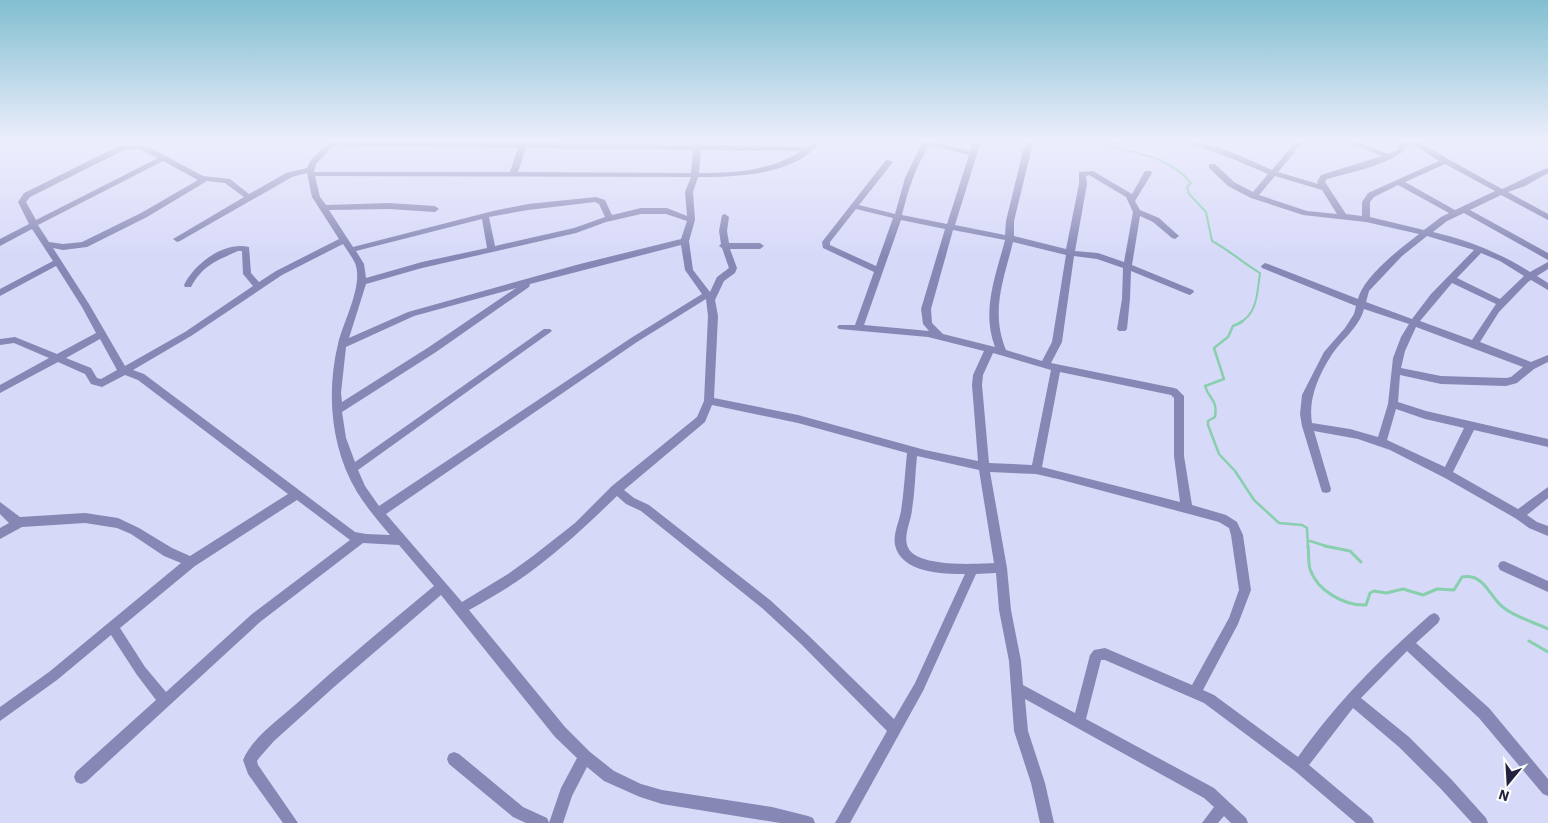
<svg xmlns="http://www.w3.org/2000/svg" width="1548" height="823" font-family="'IBM Plex Sans',sans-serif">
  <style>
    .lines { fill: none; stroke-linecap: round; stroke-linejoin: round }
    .stream-far2 { stroke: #88cfad; stroke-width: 2 }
    .stream-far1 { stroke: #88cfad; stroke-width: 2.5 }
    .stream { stroke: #88cfad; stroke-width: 3 }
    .minor { fill: #8687b4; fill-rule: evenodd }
  </style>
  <rect width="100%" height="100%" fill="#d7d9f9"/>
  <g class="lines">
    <path class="stream-far2" d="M1082 141C1120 152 1164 150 1191 183L1187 187 1189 194 1206 212 1212 241C1229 250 1243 263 1260 273 1257 292 1258 314 1239 323"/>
    <g class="stream-far1">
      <path d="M1242 322 1233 326 1228 337 1214 348 1224 379 1205 386C1209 400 1218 399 1215 417L1208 421V425L1219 454 1235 471 1254 500 1279 523 1302 525 1307 528 1308 547"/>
      <polyline points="1310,541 1329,547"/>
    </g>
    <g class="stream">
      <path d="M1308 546C1309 553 1308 562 1310 569 1317 591 1345 606 1366 605L1370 593 1374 591 1386 593 1403 589 1423 595 1437 589 1454 590 1462 577C1485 573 1489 597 1504 608 1517 618 1534 622 1548 629"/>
      <polyline points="1325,546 1350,551 1361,562"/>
      <polyline points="1529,641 1548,652"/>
    </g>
    <g class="minor">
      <path d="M330 141 520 143V141H528L527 143 694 145V141H702L701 145 807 147 813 141H821C797 175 737 177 698 177L693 192 695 220 689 241 693 270 710 292 717 277 729 268 722 248 719 246 721 244 719 231 722 215 725 214 729 217 727 231 729 243H760L764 246 760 249H730L737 268 735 273 724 281 715 300 718 316 714 398 798 415 925 450 978 461 972 385 973 375 984 351 928 337 839 329 837 327 839 325H855L874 272 823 248 822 242 886 160H889L893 162 859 205 895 214 905 178 923 141C936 141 957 148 970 151L973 141H981L955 225 1005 235 1006 221 1025 143 1026 141H1032L1033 143 1014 221V236L1066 249 1079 184V172L1093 171 1132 194 1145 171H1151L1152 173 1135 201 1140 210 1159 218 1179 236 1175 239 1172 238 1153 222 1140 216 1132 265 1193 290 1194 292 1190 295 1187 294 1131 271 1130 299 1127 329 1125 331H1119L1117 329 1122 299 1123 268 1097 259 1074 256 1062 342 1051 363 1174 388 1177 389 1184 396V456L1192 505 1226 515 1237 522 1243 535 1251 590 1238 624 1203 690 1214 695 1298 757C1337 702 1380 659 1430 615L1434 613 1438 615 1440 619 1438 623 1416 643 1489 708 1548 779V796L1543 794 1479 718 1407 651 1361 698 1409 737 1451 779 1486 818 1488 823H1472L1441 789 1399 747 1353 708 1309 765 1372 818 1374 823H1356L1295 771 1204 703 1105 660H1101L1086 719 1214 788 1246 818 1248 823H1231L1224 816 1218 823H1202L1214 807 1204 798 1025 699 1028 731 1045 783 1054 823H1040L1031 783 1014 731 1009 661 999 610 996 573 976 574 923 691 850 823H835L887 731 801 644 762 608 641 511 626 504 617 496C585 527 553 557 516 582 501 592 485 601 469 610L565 727 590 752 614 771 641 784 662 790 772 807 808 816 813 818 815 823H780L662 804 640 797 604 781 587 767 572 796 563 823H549L561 788 577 758 555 737 441 595 334 687 274 741 259 758 257 761 258 765 298 823H283L248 774 243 760C253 737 277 721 295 705 340 664 387 625 434 586L399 545 363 543 260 622 86 782 81 784 76 782 74 777 76 772 156 700 137 675 111 635 57 680 0 721V707L49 672 181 563 164 556 131 534 117 528 85 523 22 527 0 539V528L9 523 0 514V502L20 517 85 513 118 518 139 528 172 548 190 556 288 494 138 380 125 375 102 387 91 384 85 374 58 362 0 393V385L49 358 14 343 0 345V339L15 337 57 354 96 333 82 307 56 266 0 296V289L53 261 32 229 0 246V239L29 224 18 202 24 193 119 146 138 145 149 147 203 176 230 179 249 194 286 173 307 168 310 161ZM334 145 518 148 510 172H314L316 164ZM930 145 969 155 947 224 902 215C908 191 915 166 930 145ZM526 148 693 150 691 173 518 172ZM138 149 158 158 36 220 26 202 30 197 124 150ZM701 150 801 151C771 171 734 173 699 173ZM163 161 198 180 141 213 82 242 63 244 49 242 38 225ZM307 173 312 197 339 239 276 271 259 282 251 273 249 247C224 241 194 264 184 285L185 287H191C203 265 216 261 238 251H242L243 274 253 286 185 332 125 366 89 304 53 248 63 250 87 247 147 217 207 181 225 183 244 197 173 239 177 242 180 241 292 177ZM1089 175 1126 197 1133 212 1124 262 1098 253 1075 251 1087 184 1086 176ZM315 176 691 177 685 192 687 216 667 208H641L612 215 605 200 596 197 528 204 493 211 353 247 329 210 389 209 435 212 439 209 435 206 389 203 326 205 320 197ZM595 202 599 204 605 217 574 228 495 246 489 217 528 210ZM856 209 893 218 876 266 830 245V242ZM641 214H666L687 221 681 239 580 264 408 312 349 338 366 284 422 268 576 233 606 222ZM482 219 487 248 422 262 366 278 364 264 356 251ZM901 220 945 229 921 309 923 324 929 331 864 325ZM953 230 1005 240C996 275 981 311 995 347L943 334 932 323 931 309ZM1013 242 1066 255 1052 342 1042 361 1006 350C990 311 1004 279 1013 242ZM343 244C347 250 352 257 355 263 364 285 343 322 338 344 326 393 331 449 357 492 367 508 378 521 390 535L366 534 355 532 144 374 133 370 191 336 282 275ZM681 245 685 270 702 294 631 338 379 506 365 486 358 470 552 331 550 329H544L355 462 346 438 342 412 436 352 529 287 530 284ZM516 288 429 347 342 402 341 393 346 347 414 316ZM706 299 708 316 704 401 697 417 612 486 575 523 533 556 508 574 462 602 386 514 637 342ZM100 339 117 370 101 379 97 378 91 368 66 358ZM993 353 1051 370 1032 465 989 463 982 385 983 375ZM1060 372 1171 395 1174 398V456L1180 502 1042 467ZM712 405 798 423 907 453C905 472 904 492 901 511 899 522 893 534 895 545 901 573 943 574 965 574L915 683 894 719 809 636 770 600 649 505 634 498 624 490 705 422ZM917 456 979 470 994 563C975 564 913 568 907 545 904 534 911 521 912 510 915 492 915 474 917 456ZM990 472 1036 474 1062 480 1219 522 1229 528 1231 535 1239 590 1229 618 1192 685 1105 648 1094 650 1090 655 1075 713 1023 685 1021 661 1011 610 1007 568ZM297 500 350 540 252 614 166 692 145 667 120 628 195 566Z"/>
      <polygon points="1114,141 1124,141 1120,144 1114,144"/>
      <path d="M1182 141C1207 139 1249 160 1272 170L1296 141H1304L1278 172 1318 184 1317 182 1321 175 1382 156 1347 143 1346 141H1356L1388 154 1397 150 1399 144 1407 141H1418L1448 159 1502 189C1518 183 1532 173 1548 168V173L1525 186 1508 192 1548 214V220L1501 195 1470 210 1548 253V260L1464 213 1447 221 1433 232C1468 240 1500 253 1530 272L1548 262V269L1537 276 1548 283V290L1531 280 1528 282 1499 312 1480 342 1531 362 1548 355V362L1534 369 1517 383 1506 386 1441 384 1400 375 1398 402 1426 411 1548 439V447L1474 430 1453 472 1518 509 1548 487V498L1527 515 1537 522 1548 526V536L1529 528 1515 518 1445 478 1390 450 1358 439 1314 431 1331 489 1330 492 1326 493 1322 492 1302 426 1300 414 1302 395 1324 352 1345 328 1354 314 1356 306 1262 268 1261 266 1265 263 1268 264 1358 299C1364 276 1400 249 1419 234L1366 222 1303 215 1251 198 1228 186 1209 168V164H1215L1234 182 1253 192 1268 174 1233 159ZM1412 144 1439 161 1368 193 1362 202V216L1346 214 1325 182 1327 179C1351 172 1380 167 1401 153 1406 150 1404 148 1412 144ZM1445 164 1495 191 1455 210 1405 182ZM1275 176 1322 190 1337 214 1307 211 1259 195ZM1398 185 1449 213 1441 217 1424 230 1370 217V202L1374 197ZM1427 236 1474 250 1431 294 1412 319 1366 302 1369 291 1402 256ZM1481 253 1500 261 1524 276 1500 299 1457 278ZM1452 283 1496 304 1472 340 1420 321ZM1364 309 1409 324 1401 337 1393 358 1388 404 1378 437 1350 429 1312 423C1308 400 1318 376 1331 356 1341 340 1359 328 1364 309ZM1416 327 1523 367 1511 377 1506 378 1441 376 1401 368 1405 351ZM1396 409 1425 419 1464 428 1445 467 1387 440Z"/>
      <polygon points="1541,141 1548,141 1548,143 1542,143"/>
      <polygon points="1504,561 1548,581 1548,592 1500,570 1498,566 1500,562"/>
      <polygon points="454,752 459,754 523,807 547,818 549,823 526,823 513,817 449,764 447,759 449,754"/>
    </g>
  </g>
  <linearGradient id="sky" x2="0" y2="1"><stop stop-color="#81bfd0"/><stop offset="0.55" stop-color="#edeefc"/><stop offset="1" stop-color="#edeefc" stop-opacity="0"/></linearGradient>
  <rect width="1548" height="256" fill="url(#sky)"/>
  <g transform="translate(1508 783) rotate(198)" stroke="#fdfdfd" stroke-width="4" paint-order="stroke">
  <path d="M0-4L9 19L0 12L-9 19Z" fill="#22213f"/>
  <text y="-8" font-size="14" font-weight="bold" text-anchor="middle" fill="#22213f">N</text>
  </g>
</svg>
